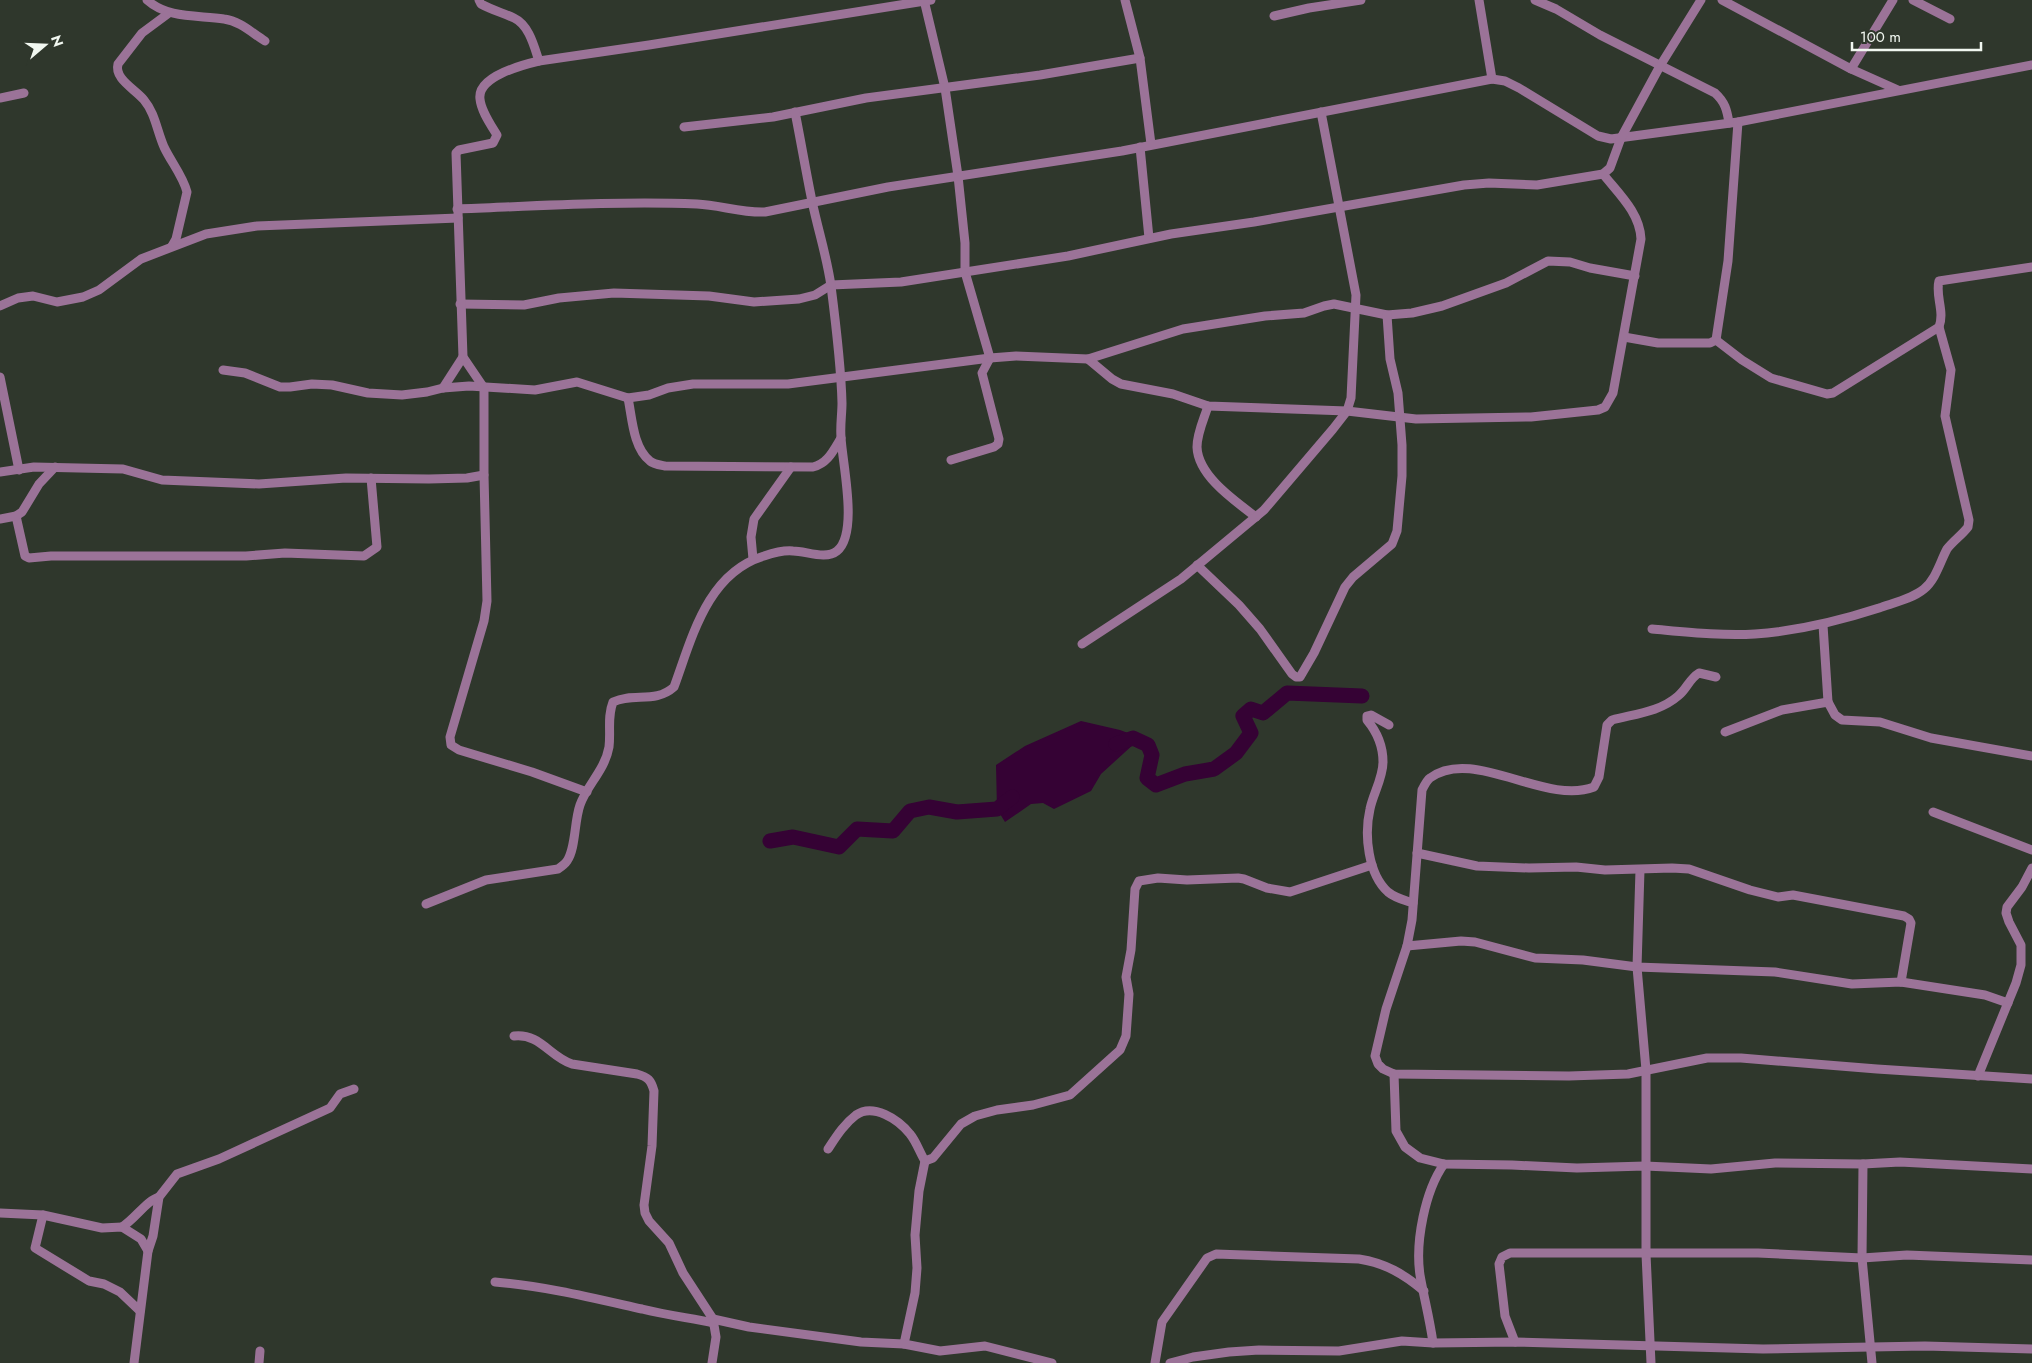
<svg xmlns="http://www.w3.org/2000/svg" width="2032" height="1363" font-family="Jost,sans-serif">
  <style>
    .water { fill: #350234 }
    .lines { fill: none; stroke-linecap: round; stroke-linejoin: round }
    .river { stroke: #350234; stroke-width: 15 }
    .street { stroke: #9b7398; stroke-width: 9 }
  </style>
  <rect width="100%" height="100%" fill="#2f372c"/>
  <polygon class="water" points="1081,721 1120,730 1136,736 1135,743 1101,774 1091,791 1054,809 1043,803 1031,804 1005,822 997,809 996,765 1025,746"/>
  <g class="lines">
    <g class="river">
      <polyline points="1116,744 1133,738 1148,745 1152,755 1147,778 1156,785 1185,774 1214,769 1236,753 1251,733 1243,716 1251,709 1263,713 1287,693 1362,696"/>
      <polyline points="770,841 793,837 839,847 857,829 893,831 910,811 929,807 957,812 997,809 1012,797"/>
    </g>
    <g class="street">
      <path d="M147 0C168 19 198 15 224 19 240 21 252 33 265 41"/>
      <path d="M479 0 481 4C492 10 503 13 514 18 529 25 534 46 539 61"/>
      <polyline points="924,0 945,88 958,176 965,243 965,272 990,358 982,373 999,439 998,444 994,447 951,460"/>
      <polyline points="1125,0 1140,58 1151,144"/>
      <polyline points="1479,0 1492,79"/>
      <path d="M1535 0 1556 9 1600 35 1715 93C1725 102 1727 110 1729 123"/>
      <polyline points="1722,0 1851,69 1898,90"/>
      <polyline points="1913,0 1950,19"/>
      <path d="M169 13 142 33 118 64C114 79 135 89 144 100 155 113 157 131 164 147 171 162 183 176 187 192L176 239 172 246"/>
      <polyline points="1274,16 1309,8 1361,0"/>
      <polyline points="1851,69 1893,0"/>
      <polyline points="0,98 24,93"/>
      <polyline points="684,127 773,117 866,98 1040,75 1140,58"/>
      <polyline points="1140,147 1149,238"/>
      <path d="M457 209C537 206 617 201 697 204 720 205 741 213 765 212L888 187 1122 151 1492 79 1505 81 1519 88 1598 136 1611 139 1738 122 2032 65"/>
      <polyline points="460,304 524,305 559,298 614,293 709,296 754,302 799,299 815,295 831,285 901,282 1068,256 1171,234 1254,222 1464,185 1489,183 1537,185 1603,174 1610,168 1621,138 1660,66 1701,0"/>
      <polyline points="0,306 18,298 33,296 57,302 83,297 99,290 141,259 206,234 257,226 458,218"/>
      <polyline points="1624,337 1658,343 1710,343 1716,340 1728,261 1738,122"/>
      <path d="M1716 340 1742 360 1771 378 1827 394 1833 393 1939 327C1945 311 1935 296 1939 281L2032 267"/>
      <path d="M1088 359 1112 379 1121 384 1173 394 1208 406 1347 411 1416 419 1531 417 1598 410 1605 407 1613 393 1641 239C1640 213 1619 194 1603 174"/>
      <polyline points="223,370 245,373 280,387 290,387 312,384 332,385 368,393 402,395 427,392 443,388 469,386 535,390 577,382 628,398 649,395 668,388 693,384 788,384 990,358 1016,356 1088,359 1183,329 1265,316 1304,313 1324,306 1334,304 1387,315 1412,313 1442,306 1506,283 1548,261 1570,262 1590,268 1635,276"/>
      <polyline points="0,377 19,470"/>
      <polyline points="443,388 463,357"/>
      <path d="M628 398C632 417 633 448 650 461 653 464 660 465 665 466L813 467C828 463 833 451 841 438"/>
      <path d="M1208 406C1204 419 1197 433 1197 447 1198 476 1235 501 1256 517"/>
      <polyline points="0,472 34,467 123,469 162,480 259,484 346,478 429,479 467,478 484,475"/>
      <polyline points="16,516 25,556 29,558 51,556 246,556 285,553 364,556 377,547 371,478"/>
      <polyline points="0,519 16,516 22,512 39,484 55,467"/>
      <polyline points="753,559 751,537 754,519 791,467"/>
      <polyline points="1197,565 1239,605 1260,629 1292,674 1296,677 1300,677 1314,653 1345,587 1353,577 1392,544 1397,531 1402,476 1402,445 1398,393 1390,359 1387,315"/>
      <polyline points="1823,625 1828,702"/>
      <path d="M1652 629C1686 632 1721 636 1755 634 1798 631 1839 621 1879 608 1893 603 1912 599 1924 589 1936 579 1940 562 1947 549 1953 541 1962 535 1968 527L1969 520 1945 416 1951 370 1939 327"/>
      <polyline points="1082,644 1181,579 1264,510 1333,429 1347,411 1351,398 1356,295 1321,112"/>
      <path d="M1716 677 1699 673C1689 679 1687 689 1678 696 1660 712 1634 714 1612 720L1607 725 1599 777 1594 787C1545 806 1473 746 1430 778 1427 780 1424 786 1422 790L1412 920 1407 946 1386 1009 1375 1056 1378 1064 1383 1069 1394 1074 1569 1076 1628 1074 1707 1058H1741L1877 1069 2032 1079"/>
      <path d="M1389 725 1371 715 1367 716V720C1377 732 1383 745 1383 762 1383 778 1373 794 1370 809 1364 835 1368 874 1388 892 1395 898 1404 900 1413 903"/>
      <polyline points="1725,732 1782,710 1828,702 1835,715 1842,720 1880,722 1931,738 2032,756"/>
      <path d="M587 792 532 772 459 750 451 745 450 737 484 621 487 601 484 475V388L463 357 456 153 459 150 493 143 497 135C491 125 481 111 480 99 477 77 522 65 539 61L649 45 931 0"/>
      <polyline points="1933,812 2032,850"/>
      <polyline points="1417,853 1477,866 1529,868 1576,867 1605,870 1672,868 1689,869 1750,890 1778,897 1793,895 1904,916 1909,919 1911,923 1901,982"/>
      <polyline points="1640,870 1637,967 1646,1070 1646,1254 1651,1363"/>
      <path d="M426 904 486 880 558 869C561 867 565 864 567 861 576 848 574 822 580 805 587 785 605 770 609 747 611 731 607 717 613 702 634 692 655 704 674 687 692 638 707 573 764 556 773 553 783 550 793 551 806 551 826 560 837 551 859 533 842 462 841 437 840 426 842 414 842 403 841 364 836 325 831 286 827 257 818 230 812 201 806 172 801 142 795 112"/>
      <polyline points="1407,946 1461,941 1475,942 1535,958 1583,960 1637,967 1775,972 1852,984 1901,982 1985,995 2008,1003"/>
      <path d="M514 1036C540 1033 550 1057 572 1064L637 1074C648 1077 651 1080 654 1091L652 1146 644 1205 645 1213 649 1221 669 1243 683 1273 713 1319 716 1337 712 1363"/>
      <polyline points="1394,1074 1396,1131 1405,1147 1420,1158 1444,1164 1512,1165 1577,1168 1645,1166 1711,1169 1775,1163 1863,1164 1900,1162 2032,1169"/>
      <polyline points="1978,1076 2016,983 2021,965 2021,945 2009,922 2006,913 2007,907 2022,887 2032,868"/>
      <path d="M828 1149C836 1137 844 1124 856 1115 873 1103 898 1119 910 1134 916 1141 920 1153 925 1161L919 1191 915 1235 917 1268 915 1293 904 1344"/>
      <polyline points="925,1161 933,1158 961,1124 975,1116 997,1110 1033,1105 1070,1095 1120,1050 1126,1036 1129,994 1126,977 1131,950 1135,889 1139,881 1158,878 1187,880 1238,878 1244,879 1267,888 1290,892 1372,865"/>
      <polyline points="1863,1164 1862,1258 1872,1363"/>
      <polyline points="0,1213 43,1215 102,1228 122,1227 141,1239 148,1251"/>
      <polyline points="43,1215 35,1248 89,1281 104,1284 120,1292 140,1311"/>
      <path d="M122 1227C135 1219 147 1200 159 1197"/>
      <path d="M495 1282C545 1286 593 1298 642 1309 666 1315 690 1318 714 1323"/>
      <polyline points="713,1319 749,1327 861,1342 904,1344 940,1351 985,1346 1052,1363"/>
      <polyline points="1515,1342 1505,1316 1499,1264 1502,1257 1510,1253 1758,1253 1862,1258 1907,1255 2032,1260"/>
      <path d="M1433 1343C1430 1320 1424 1298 1420 1275 1415 1242 1425 1191 1444 1164"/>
      <polyline points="134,1363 148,1251 153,1236 159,1197 177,1174 219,1159 330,1108 340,1094 354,1089"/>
      <polyline points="259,1363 260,1351"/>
      <path d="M1155 1363 1162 1322 1207 1258 1216 1254 1359 1259C1385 1263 1404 1274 1424 1291"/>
      <polyline points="1170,1363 1193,1357 1229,1352 1259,1350 1339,1351 1402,1341 1433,1343 1515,1342 1763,1349 1925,1346 2032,1349"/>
    </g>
  </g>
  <g transform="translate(45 45) rotate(71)" stroke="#2f372c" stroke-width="4" paint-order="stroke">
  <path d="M0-4L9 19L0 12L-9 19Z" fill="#f1f7f0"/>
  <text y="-8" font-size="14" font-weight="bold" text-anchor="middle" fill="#f1f7f0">N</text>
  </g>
  <path d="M1852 42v8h129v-8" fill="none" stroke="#f1f7f0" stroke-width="2.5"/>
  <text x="1860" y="42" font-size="15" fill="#f1f7f0" stroke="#2f372c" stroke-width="4" paint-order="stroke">100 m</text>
</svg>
